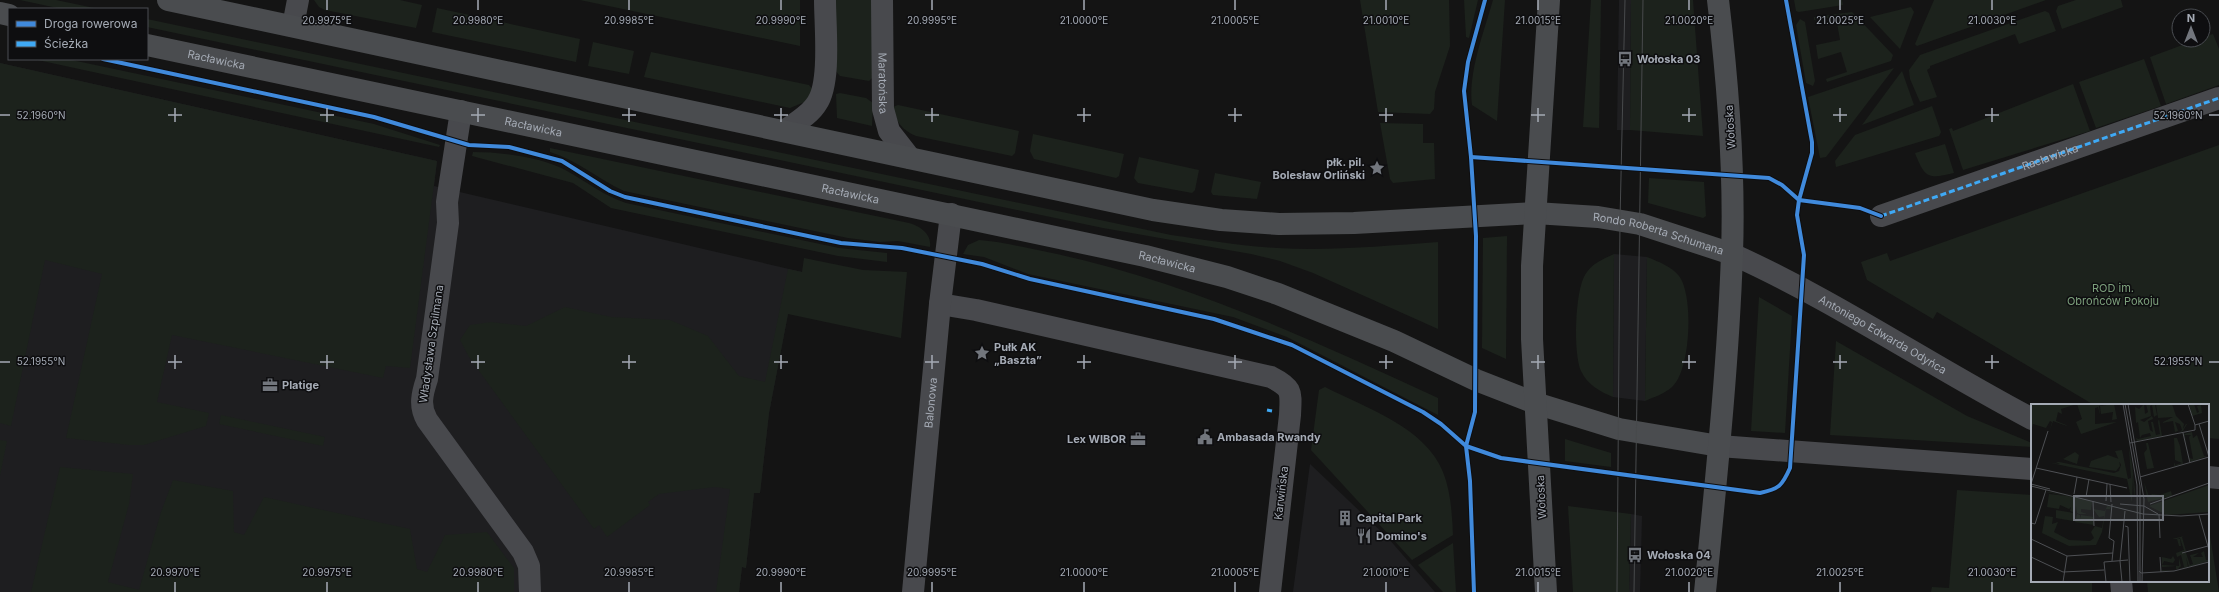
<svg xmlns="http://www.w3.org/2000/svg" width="2219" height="592" font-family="Inter,sans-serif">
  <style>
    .built { fill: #1e1e20 }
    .green { fill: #1c221c }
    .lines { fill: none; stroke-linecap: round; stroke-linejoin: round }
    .minor { stroke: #48494d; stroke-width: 22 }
    .major { stroke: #4a4c4f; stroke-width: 22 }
    .tram { stroke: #484a4c; stroke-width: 1 }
    .quiet { stroke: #3fa9f5; stroke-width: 3; stroke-dasharray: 6 3; stroke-linecap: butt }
    .cycleway-casing { stroke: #0e0e10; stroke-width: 6 }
    .cycleway { stroke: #408adc; stroke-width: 4 }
    .ticks { fill: none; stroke: #a5abb5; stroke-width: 1.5 }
    .labels { text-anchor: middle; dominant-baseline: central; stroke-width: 3; stroke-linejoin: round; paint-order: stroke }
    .street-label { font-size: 11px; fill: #a5abb5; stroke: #0e0e10 }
    .poi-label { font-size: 11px; font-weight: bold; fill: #a5abb5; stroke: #0e0e10; text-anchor: start }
    .park-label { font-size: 11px; fill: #7da07c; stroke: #0e0e10 }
    .inset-road { fill: none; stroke: #4e5054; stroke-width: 1 }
    .view { fill: #72767d; fill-opacity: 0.15; stroke: #72767d; stroke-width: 2 }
    .inset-edge { fill: none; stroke: #a5abb5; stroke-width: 2 }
    .ticks-label { font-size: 10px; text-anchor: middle; fill: #a5abb5; stroke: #0e0e10; stroke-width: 3; stroke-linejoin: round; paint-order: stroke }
  </style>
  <rect width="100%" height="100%" fill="#141414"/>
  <g class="built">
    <polygon points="1619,0 1631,0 1630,130 1617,130"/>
    <polygon points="0,63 437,161 434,186 802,272 788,314 769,413 760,493 754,493 746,568 742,567 739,592 0,592"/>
    <polygon points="1614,254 1647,257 1645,401 1613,397"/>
    <polygon points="1310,464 1388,538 1435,592 1293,592"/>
    <polygon points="1631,514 1642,516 1640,592 1629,592"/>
  </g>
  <g class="green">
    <polygon points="20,0 56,0 99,9 62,9"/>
    <polygon points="314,0 400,0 422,5 416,28 325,10 319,7"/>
    <polygon points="580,0 800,0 800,46"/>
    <polygon points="833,0 874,0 874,76 869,81 840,76 833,68"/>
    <polygon points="1360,0 1449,0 1450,46 1435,92 1434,109 1430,114 1378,112"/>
    <polygon points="1464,0 1478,0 1469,38 1466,37"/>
    <path d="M1493 0H1505L1497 121 1472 105C1468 72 1484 32 1493 0Z"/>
    <polygon points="1591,0 1601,0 1599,128 1583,127"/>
    <polygon points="1631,0 1693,0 1703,136 1630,130"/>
    <polygon points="1794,0 1842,0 1843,5 1799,12 1796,11"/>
    <polygon points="1934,0 2046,0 1917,46 1915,44"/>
    <polygon points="2076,0 2121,0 2123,7 2062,29 2056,11 2058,6"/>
    <polygon points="1911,7 1914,12 1900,49 1870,17"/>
    <polygon points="437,8 580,39 576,62 432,32"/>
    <polygon points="2045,11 2049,13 2056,31 2019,44 2015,34 1930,66 1930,68 1927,70 1937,97 1920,102 1910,79 1909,70 1920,55"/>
    <polygon points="1852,12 1893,55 1891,61 1827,82 1826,79 1847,72 1841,52 1818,59 1816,45 1840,40 1836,17 1814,20 1814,17"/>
    <path d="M147 19 1171 235C1206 240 1241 246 1277 248 1330 251 1384 246 1438 242V329L1313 273 1280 261 1251 254 1103 228 147 27Z"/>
    <polygon points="1800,19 1805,22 1815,81 1813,86 1806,83 1796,25"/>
    <polygon points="2213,34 2219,49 2219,85 2166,104 2150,57 2196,40 2203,40 2203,37"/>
    <polygon points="593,42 634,51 629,74 588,66"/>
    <polygon points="651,52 809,85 814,91 807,101 790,108 644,77"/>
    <polygon points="33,59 67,59 374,124 440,145 439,147"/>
    <polygon points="2144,59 2161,106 2096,128 2079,82"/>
    <polygon points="0,63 437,161 410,368 386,366 383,378 172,335 157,402 209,413 206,426 144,445 129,445 66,438 102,274 45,260 11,426 0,423"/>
    <polygon points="1894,68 1826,157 1820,158 1808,97"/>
    <polygon points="1902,71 1914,105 1862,125"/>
    <polygon points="2073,84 2090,131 1963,170 1949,129 1952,128 1953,131"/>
    <polygon points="840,93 866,98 873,103 872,126 837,118 836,94"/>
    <path d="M898 105 1019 131 1015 153 1012 156 916 136C902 130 896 122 893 107Z"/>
    <polygon points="1932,106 1941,132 1939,136 1836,167 1835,161 1855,135"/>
    <polygon points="1380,123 1423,124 1423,143 1434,143 1435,179 1393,183 1390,179"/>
    <polygon points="1033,134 1124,154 1119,176 1116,178 1034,159 1030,151"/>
    <path d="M1945 144 1954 173C1929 179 1925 179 1915 153Z"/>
    <polygon points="2219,145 2219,439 2208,438 2208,405 2094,405 1937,312 1933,319 1867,280 1861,262 1887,253 1890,261"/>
    <path d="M550 148 909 223C920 226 932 234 930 247L898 241 880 242 848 238 624 191C598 179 577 160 550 152Z"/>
    <path d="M473 152C501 152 542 157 567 171 587 182 604 196 626 203L839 248 887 253V262L838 256 611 208 573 183 472 156Z"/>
    <polygon points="1139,157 1199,170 1195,190 1192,193 1138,183 1134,178"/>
    <polygon points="1215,173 1261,182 1257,199 1213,195 1211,192"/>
    <polygon points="1649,178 1704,182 1706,216 1703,218 1648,203"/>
    <polygon points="1507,236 1506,359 1482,348 1483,238"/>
    <path d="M979 240C1005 242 1031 249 1057 254 1190 283 1314 341 1438 398V415L1287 337 1233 317 1028 274 984 257 963 254 968 245Z"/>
    <path d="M1614 254 1613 397C1599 391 1588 385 1581 371 1573 353 1575 291 1585 275 1591 264 1603 259 1614 254Z"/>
    <path d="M1647 257C1659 262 1671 266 1679 276 1694 295 1691 371 1672 387 1664 394 1654 397 1645 401Z"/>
    <polygon points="804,258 863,270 907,272 901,338 788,314 769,413 760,493 754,493 746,568 742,567 739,592 716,592 730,489 715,487 659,494 648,502 650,505 607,537 599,525 594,529 469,357 460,340 470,325 491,322 526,326 565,307 611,317 670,320 708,336 739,376 765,382 788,269 802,272"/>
    <polygon points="1759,297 1792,316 1785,433 1751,431"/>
    <polygon points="1836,341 1967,416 2032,443 2032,447 1830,435"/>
    <path d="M1325 387C1366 408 1425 427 1443 472 1451 492 1452 514 1453 535L1412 560 1311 450 1319 390Z"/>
    <polygon points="221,415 325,437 323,446 219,424"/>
    <polygon points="1565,439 1611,453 1611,467 1565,461"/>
    <polygon points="0,440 7,441 0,476"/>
    <polygon points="60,467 133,474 129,504 108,582 139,590 161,512 173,480 233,491 234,532 244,535 264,497 410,529 417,569 427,572 445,535 487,532 514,568 514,592 31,592"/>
    <polygon points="1957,490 2032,495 2032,581 2092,581 2092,592 1928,592 1931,592 1932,587 1949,588"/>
    <polygon points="1568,506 1631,514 1629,592 1573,592"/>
    <polygon points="2208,523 2219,592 2148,592 2147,581 2208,581"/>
    <polygon points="1453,543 1456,592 1443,592 1418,565"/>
  </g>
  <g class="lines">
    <g class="minor">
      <path id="s1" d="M882 0 883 109 889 131 910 158"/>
      <polyline points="293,26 298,0"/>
      <path d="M461 111 447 202 448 223 427 379C422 394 419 406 427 420L523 552 529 566 530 592"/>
      <path d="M784 131C795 123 810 115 817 103 831 83 825 26 825 0"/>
      <path id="s2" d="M1881 216 2219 98"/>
      <path id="s3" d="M1732 254C1836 301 1931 366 2032 419"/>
      <path d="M940 304 976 310 1271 377C1293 388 1291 392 1290 415L1270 592"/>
      <polyline points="1719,446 2032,469"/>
      <polyline points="2208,477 2219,478"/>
      <polyline points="2121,581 2122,592"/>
      <path id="s4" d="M913 592 940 304 951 214"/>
    </g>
    <g class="major">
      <path id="s5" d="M168 0 1153 210 1221 220 1279 224 1354 223 1535 213 1598 217 1640 224 1732 254"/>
      <polyline points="0,13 9,15"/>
      <path id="s6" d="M147 45 1145 256 1227 277 1278 294 1394 341 1476 380 1535 403 1619 429 1719 446"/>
      <polyline points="1546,592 1532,339 1532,266 1549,0"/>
      <path d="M1705 592C1716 480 1728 367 1732 254 1735 169 1728 84 1718 0"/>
    </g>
    <g class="tram">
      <polyline points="1617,592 1620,220 1625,0"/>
      <polyline points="1634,592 1643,0"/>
    </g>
    <g class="quiet">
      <polyline points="1881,216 2219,98"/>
      <polyline points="1267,410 1272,411"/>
    </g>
    <g class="cycleway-casing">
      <g id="cycleway">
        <path d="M103 59 374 117 469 145 509 147 562 161 610 191 625 197 841 243 902 248 982 264 1030 279 1214 319 1292 345 1423 412 1441 424 1466 446 1501 458 1760 493C1779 489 1782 486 1790 468L1804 255 1797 215 1799 200 1812 153V142L1786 0"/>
        <polyline points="1471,157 1769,178 1782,185 1799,200 1860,208 1881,216"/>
        <polyline points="1474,592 1470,481 1466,446 1475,412 1476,236 1471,157 1464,91 1468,62 1485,0"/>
      </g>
    </g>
    <use href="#cycleway" class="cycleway"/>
  </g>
  <path class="ticks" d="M327 0V10M478 0V10M629 0V10M781 0V10M932 0V10M1084 0V10M1235 0V10M1386 0V10M1538 0V10M1689 0V10M1840 0V10M1992 0V10M175 108V122M327 108V122M478 108V122M629 108V122M781 108V122M932 108V122M1084 108V122M1235 108V122M1386 108V122M1538 108V122M1689 108V122M1840 108V122M1992 108V122M0 115H10M168 115H182M320 115H334M471 115H485M622 115H636M774 115H788M925 115H939M1077 115H1091M1228 115H1242M1379 115H1393M1531 115H1545M1682 115H1696M1833 115H1847M1985 115H1999M2209 115H2219M175 355V369M327 355V369M478 355V369M629 355V369M781 355V369M932 355V369M1084 355V369M1235 355V369M1386 355V369M1538 355V369M1689 355V369M1840 355V369M1992 355V369M0 362H10M168 362H182M320 362H334M471 362H485M622 362H636M774 362H788M925 362H939M1077 362H1091M1228 362H1242M1379 362H1393M1531 362H1545M1682 362H1696M1833 362H1847M1985 362H1999M2209 362H2219M175 582V592M327 582V592M478 582V592M629 582V592M781 582V592M932 582V592M1084 582V592M1235 582V592M1386 582V592M1538 582V592M1689 582V592M1840 582V592M1992 582V592"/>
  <defs>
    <g id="bus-bare" transform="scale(1.2)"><path d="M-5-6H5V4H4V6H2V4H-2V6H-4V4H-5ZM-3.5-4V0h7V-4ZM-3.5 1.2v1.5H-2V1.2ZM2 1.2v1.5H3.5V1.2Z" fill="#72767d" stroke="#0e0e10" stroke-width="2.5" paint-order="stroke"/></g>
    <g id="sight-bare" transform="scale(1.2)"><path d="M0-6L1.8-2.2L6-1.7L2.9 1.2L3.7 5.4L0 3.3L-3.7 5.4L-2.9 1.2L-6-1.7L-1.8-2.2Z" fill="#72767d" stroke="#0e0e10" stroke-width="2.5" paint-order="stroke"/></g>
    <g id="office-bare" transform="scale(1.2)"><path d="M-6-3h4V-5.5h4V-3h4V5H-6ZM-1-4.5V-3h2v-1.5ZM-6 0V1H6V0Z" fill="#72767d" stroke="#0e0e10" stroke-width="2.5" paint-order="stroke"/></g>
    <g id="civic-bare" transform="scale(1.2)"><path d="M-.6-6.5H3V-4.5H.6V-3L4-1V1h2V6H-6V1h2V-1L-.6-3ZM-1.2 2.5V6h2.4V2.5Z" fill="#72767d" stroke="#0e0e10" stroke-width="2.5" paint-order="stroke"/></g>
    <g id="building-bare" transform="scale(1.2)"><path d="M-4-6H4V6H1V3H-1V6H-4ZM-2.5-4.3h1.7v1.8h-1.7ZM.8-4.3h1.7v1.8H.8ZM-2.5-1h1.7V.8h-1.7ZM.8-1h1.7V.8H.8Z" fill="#72767d" stroke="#0e0e10" stroke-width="2.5" paint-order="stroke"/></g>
    <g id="restaurant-bare" transform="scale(1.2)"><path d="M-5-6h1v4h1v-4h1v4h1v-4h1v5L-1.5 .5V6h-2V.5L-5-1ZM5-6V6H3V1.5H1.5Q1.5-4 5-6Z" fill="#72767d" stroke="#0e0e10" stroke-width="2.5" paint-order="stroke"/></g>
  </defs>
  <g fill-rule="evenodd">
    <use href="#bus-bare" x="1625" y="59"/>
    <use href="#sight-bare" x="1377" y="168"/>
    <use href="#sight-bare" x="982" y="353"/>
    <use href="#office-bare" x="270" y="385"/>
    <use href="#civic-bare" x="1205" y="437"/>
    <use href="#office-bare" x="1138" y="439"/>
    <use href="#building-bare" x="1345" y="518"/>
    <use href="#restaurant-bare" x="1364" y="536"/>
    <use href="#bus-bare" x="1635" y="555"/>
  </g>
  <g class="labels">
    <g class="street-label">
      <text stroke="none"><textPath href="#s6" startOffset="71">Racławicka</textPath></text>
      <text stroke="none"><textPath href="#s1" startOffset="83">Maratońska</textPath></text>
      <text stroke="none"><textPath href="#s6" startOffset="395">Racławicka</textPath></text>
      <text transform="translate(1730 127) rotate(-94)">Wołoska</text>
      <text stroke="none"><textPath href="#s2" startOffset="179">Racławicka</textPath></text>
      <text stroke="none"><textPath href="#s6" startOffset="719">Racławicka</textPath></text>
      <text stroke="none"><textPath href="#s5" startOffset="1516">Rondo Roberta Schumana</textPath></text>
      <text stroke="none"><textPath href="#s6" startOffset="1043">Racławicka</textPath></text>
      <text stroke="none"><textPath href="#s3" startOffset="171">Antoniego Edwarda Odyńca</textPath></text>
      <text transform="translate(431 344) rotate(-82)">Władysława Szpilmana</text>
      <text stroke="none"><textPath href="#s4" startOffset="190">Balonowa</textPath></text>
      <text transform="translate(1281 493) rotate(-83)">Karwińska</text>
      <text transform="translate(1541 497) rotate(-93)">Wołoska</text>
    </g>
    <g class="poi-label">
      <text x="1637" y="59">Wołoska 03</text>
      <text x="1365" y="162" text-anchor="end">płk. pil.<tspan x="1365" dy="13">Bolesław Orliński</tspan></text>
      <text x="994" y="347">Pułk AK<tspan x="994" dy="13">„Baszta”</tspan></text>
      <text x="282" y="385">Platige</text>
      <text x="1217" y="437">Ambasada Rwandy</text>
      <text x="1126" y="439" text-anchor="end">Lex WIBOR</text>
      <text x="1357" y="518">Capital Park</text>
      <text x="1376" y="536">Domino's</text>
      <text x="1647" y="555">Wołoska 04</text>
    </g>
    <g class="park-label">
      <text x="2113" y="288">ROD im.<tspan x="2113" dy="13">Obrońców Pokoju</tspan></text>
    </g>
  </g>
  <g transform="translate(2031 404)">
    <rect width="178" height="178" fill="#141414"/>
    <path d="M0 0H74L68 2 69 11 67 3 64 4V20L86 18 50 30 45 18 51 15 46 0 30 5 31 10 27 8 25 17 35 21 36 22 22 17 19 26 21 18 19 17 15 24 2 20 0 28ZM83 0 86 15 81 16 82 8 70 10 69 2ZM113 0 114 10 117 8 115 0 124 1 126 11 123 13 121 1 119 2 120 12 109 16 113 18 121 12 122 15 117 17 119 26 122 28 120 18H122L125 31 129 30 127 18 128 15 131 32 106 37 105 34 107 35 120 32 119 29 111 31 109 34 107 18 105 19 104 3 108 5ZM125 0H141L145 12 153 20 152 25 155 20 161 19 156 20 152 27 149 28 151 26 149 20 144 18 147 27 144 28 142 17 130 19 142 13 127 14ZM158 0H163L166 9 168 8 166 2 170 1 171 9 161 12ZM161 28 162 34 166 31 173 52H176L160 58 158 54 162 55 158 33 160 31H154L155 40 153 30ZM143 34H146L149 42 152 60 143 62V58L144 61 151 59 144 56ZM115 39H117L123 64 116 65 113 49 116 45ZM98 44 101 60 104 86 103 97 102 70 101 99 96 75 20 59 29 60 25 58H28L83 69 88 67 90 61 84 47 91 46 97 75 100 74ZM44 48 48 51 46 60 32 55ZM77 51 88 55 89 62 85 67 58 63 60 57ZM113 78 118 93 121 90 129 91 140 87 141 92 117 98ZM178 81V108L136 111 118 102ZM15 88H19L58 97 61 98 60 106 50 105V108L56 110H48L46 109 45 102 44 109 39 107 40 103 38 105 29 101 28 105 16 103 18 90 36 92ZM76 102 80 103 79 105H75L71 128 65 141 38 142 11 129 14 112 22 113 21 120 27 118 23 128 38 136 59 137 63 134 60 128 64 122 71 124 73 112 68 113 62 105 74 107ZM25 106 43 109 42 117 25 114ZM46 110 49 111V115L50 111 63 113V121L44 118ZM153 132 151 133 155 147 151 148 155 149 159 161 162 160 159 151 168 149 162 153H172L170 149 173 147 175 156H178V157L158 163 155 153 157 163 145 165V162L131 163V166H142L131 167V153L140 155 142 152 144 156 142 159 133 157 131 161 148 162V154L150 162 147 165 153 163 150 151 146 153 145 149 153 146 149 134 146 135H149L150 142H148L146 135H141Z" fill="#1c221c"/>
    <path class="inset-road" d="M92 0 106 81 107 178M94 0 109 82V178M97 0 113 95 111 178M157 0 164 21M168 20 178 53M152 29 159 59M99 39 164 26V21L178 17M5 64 96 84M109 73 178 53M0 80 17 27M0 80 19 85M79 80 80 98M0 82 112 110M43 90 46 73M55 93 58 75M62 97 63 122M75 97 76 80M89 100 113 102M119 100 178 79M113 102 127 110M112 110 150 112 178 110M128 110 129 134M168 111 178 146M0 119 4 120 15 86M94 122 97 123 99 178M0 135 36 152 82 149M151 149 177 142M0 153 32 168 73 166M129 153 130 168M81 157 83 137 78 134 81 100M89 157 94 107M89 157 91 178M108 167 110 169 143 167 178 158M32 178 36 152M75 178 73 158 97 156"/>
    <path class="view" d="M43 92H132V116H43Z"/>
    <rect width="178" height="178" class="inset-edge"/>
  </g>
  <g class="ticks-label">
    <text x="327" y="24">20.9975°E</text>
    <text x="478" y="24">20.9980°E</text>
    <text x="629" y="24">20.9985°E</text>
    <text x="781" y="24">20.9990°E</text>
    <text x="932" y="24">20.9995°E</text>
    <text x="1084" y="24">21.0000°E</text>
    <text x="1235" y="24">21.0005°E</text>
    <text x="1386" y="24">21.0010°E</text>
    <text x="1538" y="24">21.0015°E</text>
    <text x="1689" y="24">21.0020°E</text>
    <text x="1840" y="24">21.0025°E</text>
    <text x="1992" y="24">21.0030°E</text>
    <text x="41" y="119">52.1960°N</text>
    <text x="2178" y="119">52.1960°N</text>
    <text x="41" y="365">52.1955°N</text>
    <text x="2178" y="365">52.1955°N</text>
    <text x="175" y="576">20.9970°E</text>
    <text x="327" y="576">20.9975°E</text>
    <text x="478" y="576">20.9980°E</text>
    <text x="629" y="576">20.9985°E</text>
    <text x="781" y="576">20.9990°E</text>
    <text x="932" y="576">20.9995°E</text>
    <text x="1084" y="576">21.0000°E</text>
    <text x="1235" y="576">21.0005°E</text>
    <text x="1386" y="576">21.0010°E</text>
    <text x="1538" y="576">21.0015°E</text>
    <text x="1689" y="576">21.0020°E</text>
    <text x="1840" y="576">21.0025°E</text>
    <text x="1992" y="576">21.0030°E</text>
  </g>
  <rect x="8" y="8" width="140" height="52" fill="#0e0e10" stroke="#4a4d52"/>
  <rect x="16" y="21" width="20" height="6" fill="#408adc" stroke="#4a4d52"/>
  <text x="44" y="28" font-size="12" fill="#a5abb5">Droga rowerowa</text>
  <rect x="16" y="41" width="20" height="6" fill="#3fa9f5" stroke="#4a4d52"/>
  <text x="44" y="48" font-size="12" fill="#a5abb5">Ścieżka</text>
  <g transform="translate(2191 28)"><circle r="19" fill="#0e0e10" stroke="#4a4d52"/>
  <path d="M0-3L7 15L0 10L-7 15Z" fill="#72767d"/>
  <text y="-6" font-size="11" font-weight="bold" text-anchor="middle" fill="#a5abb5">N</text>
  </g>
</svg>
